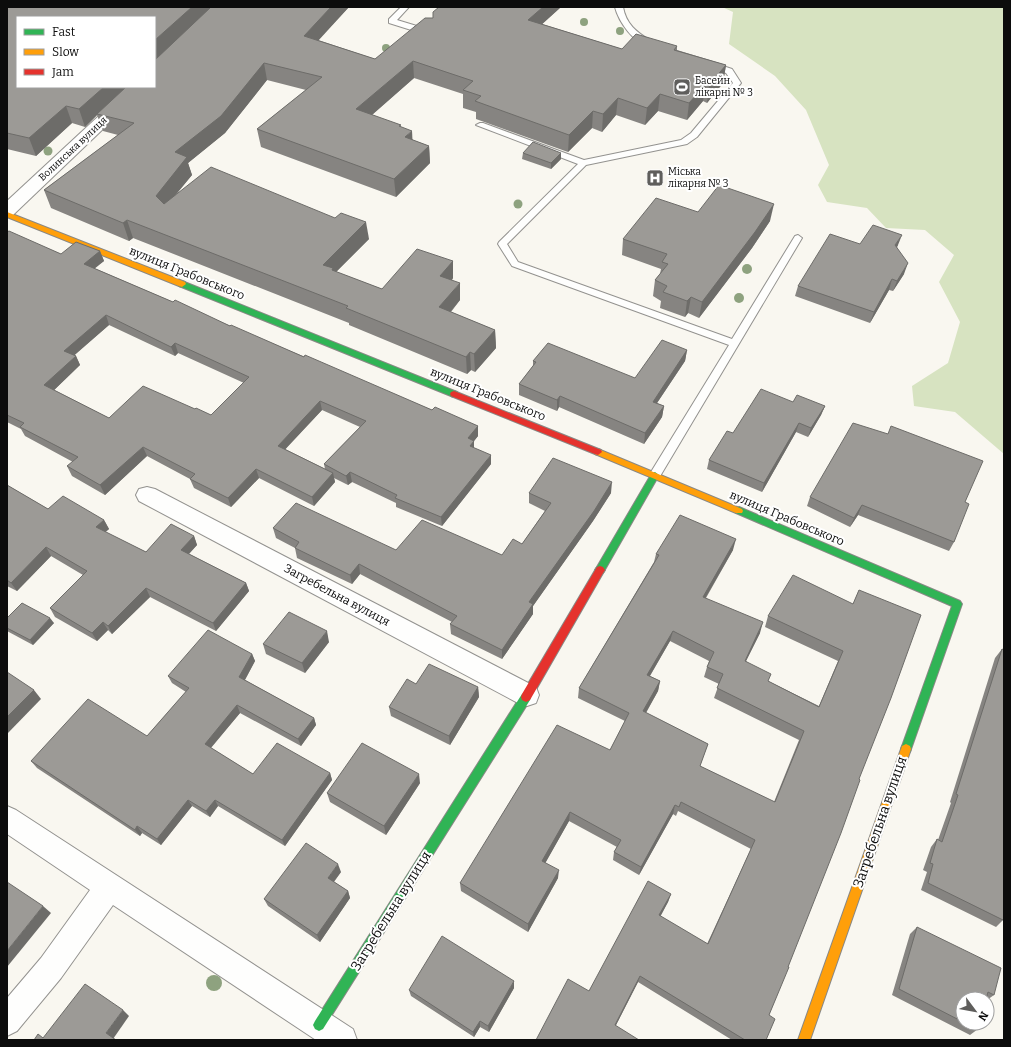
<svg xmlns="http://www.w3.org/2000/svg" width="1011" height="1047" font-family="Bitter,serif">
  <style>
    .forest { fill: #d7e3c1 }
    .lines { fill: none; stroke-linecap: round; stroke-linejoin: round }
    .lane-casing { stroke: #93928f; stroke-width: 2 }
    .street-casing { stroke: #93928f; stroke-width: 2 }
    .fast-casing { stroke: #898885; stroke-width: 2 }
    .slow-casing { stroke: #898885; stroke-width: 2 }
    .jam-casing { stroke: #898885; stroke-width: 2 }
    .lane { fill: #fefefd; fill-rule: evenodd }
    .street { fill: #fefefd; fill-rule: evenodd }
    .fast { fill: #30b455; fill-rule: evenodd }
    .slow { fill: #ff9f0a; fill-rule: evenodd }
    .jam { fill: #e5322d; fill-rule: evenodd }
    .tree { fill: #8ea27f }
    .wall { fill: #868481; fill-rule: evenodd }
    .shaded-wall { fill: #6d6c69 }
    .building { fill: #9c9a96; stroke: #6d6c69; fill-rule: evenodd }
    .labels { text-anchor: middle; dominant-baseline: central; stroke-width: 4; stroke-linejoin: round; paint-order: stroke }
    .far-poi-label { font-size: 10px; fill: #0c0c0c; stroke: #fff; text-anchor: start }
    .far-street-label { font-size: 10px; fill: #0c0c0c; stroke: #fff }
    .street-label { font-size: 12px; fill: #0c0c0c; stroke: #fff }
    .near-street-label { font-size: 14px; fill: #0c0c0c; stroke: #fff }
  </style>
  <rect width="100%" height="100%" fill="#f9f7f0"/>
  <polygon class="forest" points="722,7 1004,7 1004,454 955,412 914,406 912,386 948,363 960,322 939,282 954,255 925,230 886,228 867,208 827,202 818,185 829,165 806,110 775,76 729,44 733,12"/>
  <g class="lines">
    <g class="lane-casing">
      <g id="lane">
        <polygon points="401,7 409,7 397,20 430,30 430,34 424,34 389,23 389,19"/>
        <path d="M615 7H623C626 24 636 32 651 41V45C635 47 618 20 615 7Z"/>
        <polygon points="708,63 714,63 732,69 741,83 697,137 687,144 586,165 507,244 518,262 732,339 795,236 798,235 802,238 659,478 655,479 651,478 650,475 651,472 729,345 512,266 498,244 499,242 578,164 476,125 480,123 483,123 584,160 681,140 691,133 733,83 726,73 708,67"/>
      </g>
    </g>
    <g class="street-casing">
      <g id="street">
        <polygon points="130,87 147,87 13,215 7,216 7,201"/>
        <polygon points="147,487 155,489 536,687 539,695 536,703 527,706 518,703 139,501 136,495 139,489"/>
        <polygon points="7,806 16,810 353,1029 357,1040 316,1040 113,905 61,978 17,1031 7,1036 7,998 41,958 90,890 7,834"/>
      </g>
    </g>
    <g class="fast-casing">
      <g id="fast">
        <polygon points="182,281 457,392 458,394 454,397 451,396 179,286 178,284"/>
        <polygon points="655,472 659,475 603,573 597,573 595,570 597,567 652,473"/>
        <polygon points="739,507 960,601 962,604 910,752 906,754 902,752 901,749 952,606 736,513 735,511 736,509"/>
        <polygon points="526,692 530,694 531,697 530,700 323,1029 319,1031 315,1029 313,1025 315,1021 522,694"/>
      </g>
    </g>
    <g class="slow-casing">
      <g id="slow">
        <polygon points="7,212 185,282 186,284 182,287 179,286 7,217"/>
        <polygon points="598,449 742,509 743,511 742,513 736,513 595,454 594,452"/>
        <polygon points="906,744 910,746 911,749 810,1040 798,1040 901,749 902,746"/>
      </g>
    </g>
    <g class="jam-casing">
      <g id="jam">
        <polygon points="454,391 601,450 602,452 598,455 595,454 451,396 450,394 451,392"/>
        <polygon points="600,566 603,567 605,570 603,573 530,700 526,702 522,700 521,697 522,694 597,567"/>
      </g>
    </g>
    <use href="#lane" class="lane"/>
    <use href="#street" class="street"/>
    <use href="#fast" class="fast"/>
    <use href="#slow" class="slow"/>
    <use href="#jam" class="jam"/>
  </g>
  <g class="tree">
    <circle cx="584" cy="22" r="4"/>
    <circle cx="620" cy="31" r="4"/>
    <circle cx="386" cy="48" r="4"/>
    <circle cx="48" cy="151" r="4.5"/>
    <circle cx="518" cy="204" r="4.5"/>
    <circle cx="747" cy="269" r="5"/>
    <circle cx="739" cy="298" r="5"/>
    <circle cx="214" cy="983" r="8"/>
  </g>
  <g class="wall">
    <path d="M7 7H349L318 40 375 59 433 18 438 7H561L542 24 622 49 677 46V50L726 65 723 83 707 103 703 101 687 120 658 111 645 125 616 115 602 132 592 128 568 152 476 119V112L463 108V94L414 78 372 115 401 127 413 140 429 146 430 163 396 197 261 147 257 129 306 90 267 80 225 133 188 163 192 175 175 195 369 239 336 272 382 289 453 261V278L452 280 460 300 451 312 495 330 496 348 475 372 471 370 467 374 349 325V323L133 238 129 241 51 208 44 190 118 135 103 131 97 115 85 127 72 123 36 156 7 149ZM155 17V87H17Z"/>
    <polygon points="523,153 561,159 551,169 522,159"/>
    <polygon points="698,212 770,221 752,248 699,318 688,313 685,317 660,308 661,301 653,296 655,280 660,274 661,269 622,255 623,239"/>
    <path d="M7 232 61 254 100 251 104 261 94 268 173 302 432 410 478 426V436L474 441V448L491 464 442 526 396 507V503L352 482 348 485 334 478 335 482 314 506 259 478 231 507 194 488 190 479 147 456 105 495 72 476 67 466 73 462 25 436 21 429 7 422ZM109 325 175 356 178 353 244 383 211 415 195 409 109 418 54 390 80 365 76 356 74 355ZM322 410 360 427 324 464 325 469 285 449Z"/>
    <polygon points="860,244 898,245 897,247 904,274 893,291 889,290 870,323 795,296 798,286"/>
    <polygon points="687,350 685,361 657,403 664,406 662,417 644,444 559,407 557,411 519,395 519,384 533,366 533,361 635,378"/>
    <polygon points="793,402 825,406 821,415 808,437 796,432 762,492 707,469 709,460"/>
    <polygon points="7,485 48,509 104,520 109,529 105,532 146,552 194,536 197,545 189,554 246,583 249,591 216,631 150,597 112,634 108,630 97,641 55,617 50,608 83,575 51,556 17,591 7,586"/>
    <polygon points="529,493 611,493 593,521 533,606 533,614 502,659 451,634 450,624 452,622 360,574 352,584 297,558 295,548 276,538 273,528 396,550 502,555 522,544 545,511 529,503"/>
    <polygon points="810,497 965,502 954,542 949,551 858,515 850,527 807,506"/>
    <path d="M733 550 706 598 760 633 746 661 768 681 819 706 838 661 765 627 768 616 853 604 859 590V779L769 1015 766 1040H732L638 982 616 1025 536 1040 589 991 671 894 668 902 660 916 707 944 751 849 678 811 676 816 673 814 639 875 613 860 614 852 617 847 569 821 545 863 558 878 528 932 461 891 460 883 610 750 625 721 578 698 579 688 654 562 656 554ZM670 641 709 661 707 667 704 677 719 684 714 698 799 740 774 802 700 766 708 744 646 713 658 691 660 681 650 676Z"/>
    <polygon points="7,618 54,623 33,645 7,631"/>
    <polygon points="329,642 305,673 266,654 263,644"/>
    <polygon points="1002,649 1003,920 996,927 921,890 927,872 923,870 931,847 937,839 938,840 951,803 950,802 995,658"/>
    <polygon points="252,654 255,661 245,680 314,718 316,725 301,746 240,713 211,748 253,774 330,773 332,780 285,846 218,806 210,817 192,806 161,845 142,833 140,836 37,768 31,761 147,736 186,692 172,683 168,676"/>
    <polygon points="416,684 478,687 479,697 450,745 391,716 389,707"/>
    <polygon points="420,783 386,835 330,802 327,793"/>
    <polygon points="341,872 334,882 348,891 350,898 320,942 268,906 264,899"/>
    <polygon points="917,927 994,995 987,1000 987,999 963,999 963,1023 980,1023 978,1029 970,1035 892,995 910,934"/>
    <polygon points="514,988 489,1032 480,1027 474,1037 411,996 409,990"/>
  </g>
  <g class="shaded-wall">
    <polygon points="192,7 214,7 155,62 155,40"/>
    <polygon points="331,7 349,7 307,53 304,36"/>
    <polygon points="543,7 561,7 528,37 528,20"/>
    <polygon points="413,61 414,78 358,127 356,109"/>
    <polygon points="264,63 267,80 225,133 188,163 192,175 161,213 156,196 175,152"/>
    <polygon points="726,65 723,83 707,103 709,85"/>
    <polygon points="706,84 703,101 687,120 689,103"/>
    <polygon points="104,87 128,87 97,114 97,115 85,127 79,109"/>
    <polygon points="660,94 658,111 645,125 647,108"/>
    <polygon points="618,98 616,115 602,132 603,114"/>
    <polygon points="66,106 72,123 36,156 29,138"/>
    <polygon points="593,111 592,128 568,152 569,135"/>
    <polygon points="412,131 413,149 405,137"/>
    <polygon points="429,146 430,163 396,197 394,179"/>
    <polygon points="561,153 561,159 551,169 551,163"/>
    <polygon points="774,204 770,221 752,248 699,318 702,302"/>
    <polygon points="127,220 133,238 129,241 123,223"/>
    <polygon points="366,222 369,239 334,274 323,265"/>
    <polygon points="902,235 898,245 892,256 895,245"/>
    <polygon points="100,251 104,261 88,274 84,264"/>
    <polygon points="453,261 453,278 441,293 440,276"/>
    <polygon points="908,263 904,274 893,291 897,281"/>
    <polygon points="892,279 889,290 870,323 874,312"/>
    <polygon points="460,283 460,300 440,324 439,307"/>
    <polygon points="691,297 688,313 685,317 687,301"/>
    <polygon points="106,315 109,325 69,360 64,351"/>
    <polygon points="495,330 496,348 475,372 474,354"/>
    <polygon points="175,343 178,353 175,356 171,347"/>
    <polygon points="687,350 685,361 651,412 653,402"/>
    <polygon points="470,352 471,370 467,374 466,357"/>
    <polygon points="76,356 80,365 49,395 44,385"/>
    <polygon points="560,396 559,407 557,411 557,400"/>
    <polygon points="320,401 322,410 280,455 278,446"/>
    <polygon points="664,406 662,417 644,444 645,433"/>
    <polygon points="825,406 821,415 808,437 811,428"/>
    <polygon points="799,423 796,432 762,492 764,483"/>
    <polygon points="478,426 478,436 474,441 474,450 470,455 468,438"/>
    <polygon points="143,447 147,456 105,495 100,485"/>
    <polygon points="491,455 491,464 442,526 441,517"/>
    <polygon points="256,469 259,478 231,507 228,498"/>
    <polygon points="350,472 352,482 348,485 346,476"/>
    <polygon points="333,473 335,482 314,506 312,497"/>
    <polygon points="612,482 611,493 593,521 533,606 533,614 502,659 502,650 529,602"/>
    <polygon points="862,505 858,515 850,527 854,518"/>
    <polygon points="104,520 109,529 101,536 96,527"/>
    <polygon points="194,536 197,545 184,559 181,550"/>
    <polygon points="736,539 733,550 700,607 703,597"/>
    <polygon points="46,547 51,556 17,591 11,583"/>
    <polygon points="359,564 360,574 352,584 350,575"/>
    <polygon points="246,583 249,591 216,631 213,623"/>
    <polygon points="146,588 150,597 112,634 108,626"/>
    <polygon points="50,618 54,623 33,645 30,640"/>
    <polygon points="103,622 108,630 97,641 92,633"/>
    <polygon points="763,622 760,633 741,671 745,661"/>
    <polygon points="327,631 329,642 305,673 302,663"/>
    <polygon points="673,631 670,641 645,684 647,675"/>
    <polygon points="252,654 255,661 242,685 239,677"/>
    <polygon points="660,681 658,691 641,721 643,711"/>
    <polygon points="478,687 479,697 450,745 449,736"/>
    <polygon points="34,690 41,699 7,734 7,717"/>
    <polygon points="237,705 240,713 208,751 205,744"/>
    <polygon points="314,718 316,725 301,746 298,739"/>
    <polygon points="330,773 332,780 285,846 282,840"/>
    <polygon points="419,774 420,783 386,835 384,826"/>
    <polygon points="188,800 192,806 161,845 157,839"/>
    <polygon points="215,800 218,806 210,817 206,811"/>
    <polygon points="675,805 673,814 639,875 641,867"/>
    <polygon points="570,812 569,821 542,869 542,861"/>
    <polygon points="137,826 142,833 140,836 135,830"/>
    <polygon points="338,864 341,872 331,885 328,878"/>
    <polygon points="559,870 558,878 528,932 528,924"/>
    <polygon points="348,891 350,898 320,942 317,935"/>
    <polygon points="671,894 668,902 657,923 659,915"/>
    <polygon points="43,906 51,913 7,967 7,951"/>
    <polygon points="640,976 638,982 613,1031 615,1025"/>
    <polygon points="514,981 514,988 489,1032 488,1026"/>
    <polygon points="123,1010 129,1016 113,1039 106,1033"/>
    <polygon points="480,1021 480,1027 474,1037 473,1032"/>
  </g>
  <g class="building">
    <polygon points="7,7 192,7 155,40 155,17 17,17 17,87 104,87 79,109 66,106 29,138 7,133"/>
    <polygon points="211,7 331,7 304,36 375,59 425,18 433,18 433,12 439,7 543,7 528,20 622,49 636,34 677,46 674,50 726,65 709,85 706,84 689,103 660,94 647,108 618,98 603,114 593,111 569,135 475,101 481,96 463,90 473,81 413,61 356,109 401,125 399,126 412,131 405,137 429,146 394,179 257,129 322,77 264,63 221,116 175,152 187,157 156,196 164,204 211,167 335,218 341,213 366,222 323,265 333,268 332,270 382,289 417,249 453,261 440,276 460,283 439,307 495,330 474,354 470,352 466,357 346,308 348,306 127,220 123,223 44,190 134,123 97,114 126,87 155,87 155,59 156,59"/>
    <polygon points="533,142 561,153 551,163 523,153"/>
    <polygon points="719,185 774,204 755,232 702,302 691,297 687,301 663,292 667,286 655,280 668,264 662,262 667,254 623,239 656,198 698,212"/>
    <polygon points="873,225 902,235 895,245 908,263 897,281 892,279 874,312 798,286 830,234 860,244"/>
    <path d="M9 231 61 254 76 242 100 251 84 264 173 302 175 300 230 326 231 325 304 357 305 355 432 410 435 407 478 426 468 438 474 441 470 446 491 455 441 517 395 498 397 495 350 472 346 476 324 464 366 421 320 401 278 446 333 473 312 497 256 469 228 498 190 479 195 474 143 447 100 485 67 466 78 457 20 427 24 423 7 415V232ZM106 315 171 347 175 343 249 377 211 415 196 408 195 409 143 386 109 418 44 385 76 356 64 351Z"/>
    <polygon points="662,340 687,350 653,402 664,406 645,433 560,396 557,400 519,384 536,362 533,361 548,343 635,378"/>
    <polygon points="761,389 793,402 797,395 825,406 811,428 799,423 764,483 709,460 727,431 733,433"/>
    <polygon points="853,423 888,434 891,426 983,461 965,502 969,504 954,542 862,505 854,518 810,497"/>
    <polygon points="553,458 612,482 594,511 529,602 533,604 502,650 450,624 457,616 359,564 350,575 295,548 299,542 273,528 296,503 396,550 422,520 502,555 513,539 522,544 551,503 529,493"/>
    <polygon points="7,485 48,509 63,496 104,520 96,527 146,552 171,524 194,536 181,550 246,583 213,623 146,588 108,626 103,622 92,633 50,608 87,571 46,547 11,583 7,580"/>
    <path d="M680 515 736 539 703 597 763 622 745 661 771 674 768 681 819 707 843 651 768 616 793 575 853 604 859 590 921 615 891 698 859 779 860 780 841 833 788 967H789L769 1015 775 1019 766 1040H745L640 976 615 1025 639 1040H536L568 979 589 991 648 881 671 894 659 915 708 944 755 840 681 802 679 807 675 805 641 867 614 852 621 840 570 812 542 861 559 870 528 924 460 883 557 725 610 750 629 713 579 688 659 555 656 554ZM673 631 714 652 707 667 723 674 717 688 804 731 775 802 700 766 708 744 643 711 660 681 647 675Z"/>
    <polygon points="22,603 50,618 30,640 7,628 7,618"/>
    <polygon points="289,612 327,631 302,663 263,644"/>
    <polygon points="208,630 252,654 239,677 314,718 298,739 237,705 205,744 253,774 277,743 330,773 282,840 215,800 206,811 188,800 157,839 137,826 135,830 31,761 88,699 147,736 189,688 168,676"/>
    <polygon points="1002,649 1004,650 1004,917 1003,920 928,883 933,864 930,863 937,839 942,842 958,795 956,794"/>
    <polygon points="429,664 478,687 449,736 389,707 407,679 416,684"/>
    <polygon points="7,672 34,690 7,717"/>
    <polygon points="362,743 419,774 384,826 327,793"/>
    <polygon points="306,843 338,864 328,878 348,891 317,935 264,899"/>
    <polygon points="7,882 43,906 7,951"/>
    <polygon points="917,927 1001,968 994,995 988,992 986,999 963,999 963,1022 899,989"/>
    <polygon points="442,936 514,981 488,1026 480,1021 473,1032 409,990"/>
    <polygon points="85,984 123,1010 106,1033 116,1040 34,1040 38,1034 43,1038"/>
    <polygon points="966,1023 980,1023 978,1029"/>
  </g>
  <defs>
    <g id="stadium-square" transform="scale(0.9)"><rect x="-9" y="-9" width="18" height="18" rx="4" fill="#5f5e5c" stroke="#fff"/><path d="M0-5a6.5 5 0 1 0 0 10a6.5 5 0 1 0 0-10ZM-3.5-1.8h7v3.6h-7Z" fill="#fff"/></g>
    <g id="hospital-square" transform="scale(0.9)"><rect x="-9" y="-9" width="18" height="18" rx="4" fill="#5f5e5c" stroke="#fff"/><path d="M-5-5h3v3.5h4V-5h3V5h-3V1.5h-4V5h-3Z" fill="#fff"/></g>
  </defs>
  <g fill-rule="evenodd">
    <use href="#stadium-square" x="682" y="87"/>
    <use href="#hospital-square" x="655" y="178"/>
  </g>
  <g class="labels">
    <g class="far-poi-label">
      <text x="695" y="81">Басейн<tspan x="695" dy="12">лікарні № 3</tspan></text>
      <text x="668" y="172">Міська<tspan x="668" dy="12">лікарня № 3</tspan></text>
    </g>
    <g class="far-street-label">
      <text transform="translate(73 149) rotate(-43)">Волинська вулиця</text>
    </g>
    <g class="street-label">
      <text transform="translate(187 273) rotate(22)">вулиця Грабовського</text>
      <text transform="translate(488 394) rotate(22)">вулиця Грабовського</text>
      <text transform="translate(787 518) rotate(23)">вулиця Грабовського</text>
      <text transform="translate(337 595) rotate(28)">Загребельна вулиця</text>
    </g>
    <g class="near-street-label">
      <text transform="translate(880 822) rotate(-71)">Загребельна вулиця</text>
      <text transform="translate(391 911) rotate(-58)">Загребельна вулиця</text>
    </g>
  </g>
  <rect width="1011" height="1047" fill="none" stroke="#0c0c0c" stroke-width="16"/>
  <rect x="16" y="16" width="140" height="72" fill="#ffffff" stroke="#9e9e9e"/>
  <rect x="24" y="29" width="20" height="6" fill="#30b455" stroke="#9e9e9e"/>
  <text x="52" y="36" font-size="12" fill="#0c0c0c">Fast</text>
  <rect x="24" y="49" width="20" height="6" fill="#ff9f0a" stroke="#9e9e9e"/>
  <text x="52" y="56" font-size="12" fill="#0c0c0c">Slow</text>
  <rect x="24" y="69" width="20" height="6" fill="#e5322d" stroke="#9e9e9e"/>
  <text x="52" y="76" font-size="12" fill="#0c0c0c">Jam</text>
  <g transform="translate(975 1011) rotate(122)"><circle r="19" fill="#ffffff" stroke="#9e9e9e"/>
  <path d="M0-3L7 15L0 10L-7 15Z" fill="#5f5e5c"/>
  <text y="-6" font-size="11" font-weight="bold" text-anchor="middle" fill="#0c0c0c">N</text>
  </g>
</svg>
